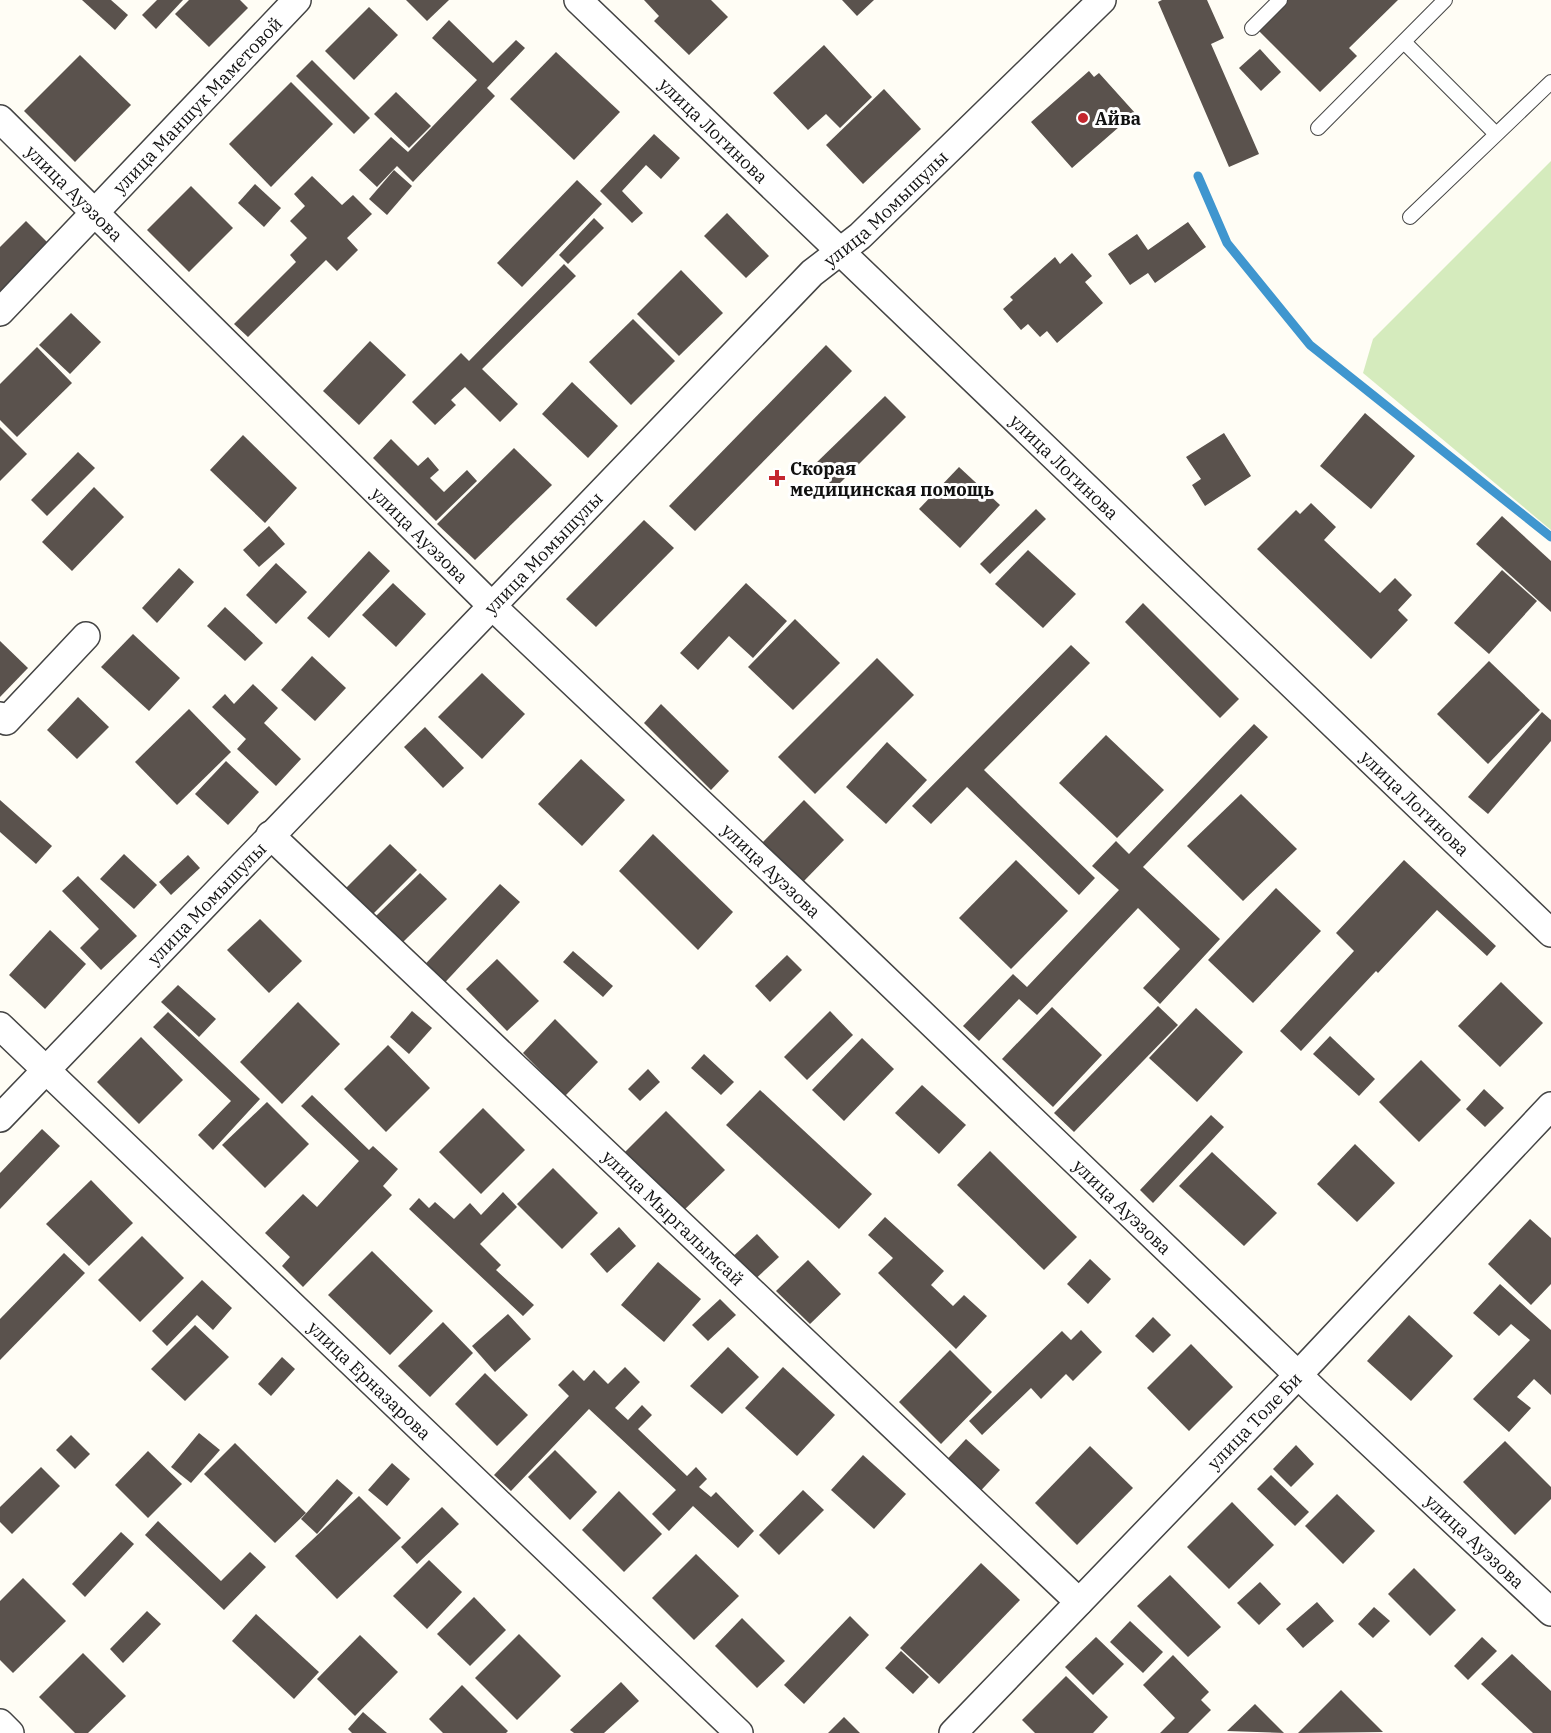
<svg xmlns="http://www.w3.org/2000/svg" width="1551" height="1733" font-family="'IBM Plex Serif',serif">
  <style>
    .green { fill: #d5ebbd }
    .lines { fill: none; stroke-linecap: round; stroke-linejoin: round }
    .stream { stroke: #3f96cf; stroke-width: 9 }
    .building { fill: #5a524d }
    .lane-casing { stroke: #444; stroke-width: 16 }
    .street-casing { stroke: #444; stroke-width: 30 }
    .lane { stroke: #fff; stroke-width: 14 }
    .street { stroke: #fff; stroke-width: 27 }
    .poi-dot { fill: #c4262e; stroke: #fff; stroke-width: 2 }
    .labels { text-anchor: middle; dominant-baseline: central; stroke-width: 6; stroke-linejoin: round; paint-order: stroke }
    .street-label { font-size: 18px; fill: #111; stroke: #fff }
    .poi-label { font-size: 18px; font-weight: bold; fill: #111; stroke: #fff; text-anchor: start }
  </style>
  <rect width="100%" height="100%" fill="#fffdf5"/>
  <polygon class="green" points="1551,161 1551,530 1363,373 1373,339"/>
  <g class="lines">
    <polyline class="stream" points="1198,176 1227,243 1310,345 1551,537"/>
  </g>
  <g class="building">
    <polygon points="82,0 111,0 128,15 115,30"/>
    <polygon points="157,0 183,0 156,29 142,15"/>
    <polygon points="189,0 240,0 248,8 209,47 175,14"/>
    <polygon points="406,0 449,0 427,21"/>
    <polygon points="644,0 711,0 728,17 689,55 654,21 659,16"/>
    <polygon points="842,0 874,0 857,16"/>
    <polygon points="1162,0 1207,0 1224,38 1211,44 1259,154 1229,167 1158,2"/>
    <polygon points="1286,0 1398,0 1349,48 1357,56 1320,92 1257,29"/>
    <polygon points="369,7 398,35 354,80 325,51"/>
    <polygon points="449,20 493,63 516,40 525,48 487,88 495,96 413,182 397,166 377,187 359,170 391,137 408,152 477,80 432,38"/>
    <polygon points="824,45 872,97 840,128 826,114 808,130 773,93"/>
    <polygon points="1260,49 1281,72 1261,91 1239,68"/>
    <polygon points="556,52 620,112 574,160 510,99"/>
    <polygon points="80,55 131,105 75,162 24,111"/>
    <polygon points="312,60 370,118 354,134 296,76"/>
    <polygon points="1089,71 1094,77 1099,73 1135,113 1072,168 1031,122"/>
    <polygon points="291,82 333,124 271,187 229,144"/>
    <polygon points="884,89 921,129 863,184 826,145"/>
    <polygon points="396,92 431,126 409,148 374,114"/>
    <polygon points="654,134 680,158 661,179 646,165 622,191 643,213 632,223 600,191"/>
    <polygon points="394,170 412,186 387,215 369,199"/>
    <polygon points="312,176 342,205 353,195 372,214 347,238 358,250 337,271 326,260 248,337 234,324 296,262 290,255 307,238 290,221 305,206 294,194"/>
    <polygon points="577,180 602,204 522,287 497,263"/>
    <polygon points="255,184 281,208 264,227 238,203"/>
    <polygon points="191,186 233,228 189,272 147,230"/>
    <polygon points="727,213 769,256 746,278 704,236"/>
    <polygon points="594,218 604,228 568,264 559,255"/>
    <polygon points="26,221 49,244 0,293 0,247"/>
    <polygon points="1188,222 1206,247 1155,283 1148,273 1130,285 1108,254 1137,234 1148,250"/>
    <polygon points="1072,253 1092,276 1085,282 1103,303 1057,343 1047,331 1040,337 1028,324 1021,330 1003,309 1013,300 1010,297 1055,257 1060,264"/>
    <polygon points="564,264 576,276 482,369 518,404 500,422 465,387 451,400 456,405 435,425 412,402 461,353 469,361"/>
    <polygon points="681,270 723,313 679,356 637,314"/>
    <polygon points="71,313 101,342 70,374 39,345"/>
    <polygon points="633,319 675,361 631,405 589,362"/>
    <polygon points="370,341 406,375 359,425 323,391"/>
    <polygon points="826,345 852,371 695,531 669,506"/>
    <polygon points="37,347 72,383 17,437 0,420 0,384"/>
    <polygon points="572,382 618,426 588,458 542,414"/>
    <polygon points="885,396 906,417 835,488 813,466"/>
    <polygon points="1365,413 1415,456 1371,509 1320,466"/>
    <polygon points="0,427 27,454 0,481"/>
    <polygon points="1224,433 1251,476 1205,506 1192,485 1201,479 1186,457"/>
    <polygon points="243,435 297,488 265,523 210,470"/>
    <polygon points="391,439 418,466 428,457 439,470 430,478 444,492 467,470 477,481 436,521 373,458"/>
    <polygon points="514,448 552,485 475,560 437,524"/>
    <polygon points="78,452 95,468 47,516 31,500"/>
    <polygon points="959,467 1000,505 960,548 919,509"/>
    <polygon points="94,487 124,517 72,571 42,542"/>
    <polygon points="1311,503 1336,527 1324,540 1380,593 1395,578 1412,595 1398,610 1408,620 1371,659 1257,549 1296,510 1300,514"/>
    <polygon points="1036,509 1046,519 990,574 980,564"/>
    <polygon points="1502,516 1551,561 1551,612 1476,544"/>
    <polygon points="644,520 674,548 596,627 566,599"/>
    <polygon points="269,526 285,544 259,567 243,550"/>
    <polygon points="1028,550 1076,594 1043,628 995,584"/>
    <polygon points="369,551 390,571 329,638 307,618"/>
    <polygon points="276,563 307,592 276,624 246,595"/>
    <polygon points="179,568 194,582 157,623 142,608"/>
    <polygon points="1502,570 1537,601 1489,654 1454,623"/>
    <polygon points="393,583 426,614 396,647 362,615"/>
    <polygon points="746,583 787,621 753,658 729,636 698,670 680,653"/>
    <polygon points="1143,603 1239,699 1220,718 1125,622"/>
    <polygon points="225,607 263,643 245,661 207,626"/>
    <polygon points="795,619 840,663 793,710 748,667"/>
    <polygon points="133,634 180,678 149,711 101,667"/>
    <polygon points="0,641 28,668 0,697"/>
    <polygon points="1071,645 1090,663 984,770 1095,878 1079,895 967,787 931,824 912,806"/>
    <polygon points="312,656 346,688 315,721 281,690"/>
    <polygon points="877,658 914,695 815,794 778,757"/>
    <polygon points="1489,661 1540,710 1488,764 1437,714"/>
    <polygon points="482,673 525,714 482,759 438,717"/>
    <polygon points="253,684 278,708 264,723 301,759 276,786 237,749 246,739 212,707 225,694 234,704"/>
    <polygon points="78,697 109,727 77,759 47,730"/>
    <polygon points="661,704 729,771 711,790 644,723"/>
    <polygon points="189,709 231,752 177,805 135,762"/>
    <polygon points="1542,712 1551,720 1551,741 1488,814 1468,797"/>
    <polygon points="1254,724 1268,737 1143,867 1220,939 1160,1004 1143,988 1180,949 1138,908 1037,1015 1019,999 979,1041 963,1026 1013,974 1027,987 1119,890 1092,866 1116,841 1129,854"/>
    <polygon points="425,727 464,768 443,788 404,747"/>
    <polygon points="1106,735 1164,790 1117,838 1059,783"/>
    <polygon points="887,742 927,780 886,824 846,787"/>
    <polygon points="581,759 625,800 582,846 538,804"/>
    <polygon points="226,761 259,792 228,825 195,794"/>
    <polygon points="1241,794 1297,849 1243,901 1187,846"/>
    <polygon points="0,800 52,846 36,864 0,832"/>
    <polygon points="804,800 844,840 802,883 761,844"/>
    <polygon points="653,834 733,912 698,950 619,871"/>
    <polygon points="390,844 417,870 373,914 346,888"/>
    <polygon points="124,854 157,885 134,909 100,879"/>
    <polygon points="188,855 200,868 171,895 159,882"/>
    <polygon points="1016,860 1068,911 1011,969 959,918"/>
    <polygon points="1404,860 1496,946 1487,956 1437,910 1378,973 1376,971 1301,1051 1280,1031 1354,951 1336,933"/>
    <polygon points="420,873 447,899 403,942 376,916"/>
    <polygon points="78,876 137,936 101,970 80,948 99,929 62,891"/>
    <polygon points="500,884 520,902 437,991 417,973"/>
    <polygon points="1276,888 1321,931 1253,1003 1208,960"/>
    <polygon points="260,919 302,961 269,993 227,950"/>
    <polygon points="50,930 86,964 45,1009 9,975"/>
    <polygon points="573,951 613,986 603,997 563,962"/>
    <polygon points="787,955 802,970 770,1002 755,986"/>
    <polygon points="497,959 539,1001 507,1031 466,989"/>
    <polygon points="1501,982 1543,1023 1500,1067 1458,1026"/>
    <polygon points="178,985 216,1019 199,1037 161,1002"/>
    <polygon points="298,1002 340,1044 282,1104 240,1062"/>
    <polygon points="1158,1006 1178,1025 1074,1132 1054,1113"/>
    <polygon points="1052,1007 1102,1055 1053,1107 1002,1059"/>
    <polygon points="1196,1008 1243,1052 1197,1102 1149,1058"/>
    <polygon points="412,1011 432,1028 409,1054 390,1037"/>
    <polygon points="830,1011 853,1035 807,1080 784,1057"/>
    <polygon points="168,1012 260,1099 213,1150 198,1135 231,1101 153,1027"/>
    <polygon points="555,1019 598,1062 565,1096 523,1053"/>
    <polygon points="1330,1036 1375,1079 1359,1096 1313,1054"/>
    <polygon points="141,1037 183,1080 139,1124 97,1082"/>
    <polygon points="862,1038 894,1069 844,1121 812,1090"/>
    <polygon points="388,1045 430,1088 386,1132 344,1089"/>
    <polygon points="704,1054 734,1082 721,1095 691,1068"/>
    <polygon points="1421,1060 1461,1100 1419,1142 1379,1102"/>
    <polygon points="648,1069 660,1082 640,1101 628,1089"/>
    <polygon points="922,1085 966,1125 939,1154 895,1113"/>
    <polygon points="1484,1089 1504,1108 1485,1127 1466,1109"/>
    <polygon points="760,1090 872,1194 839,1229 726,1125"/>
    <polygon points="312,1095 369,1150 373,1146 398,1169 383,1186 392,1195 303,1287 282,1266 290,1257 265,1233 303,1194 317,1207 359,1161 301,1106"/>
    <polygon points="267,1102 309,1144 265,1188 222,1145"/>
    <polygon points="483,1108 525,1150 481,1194 439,1152"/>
    <polygon points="666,1111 725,1170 680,1214 622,1155"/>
    <polygon points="1211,1115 1224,1127 1153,1203 1140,1190"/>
    <polygon points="42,1129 60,1146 0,1209 0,1173"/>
    <polygon points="1355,1144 1395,1183 1357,1222 1317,1184"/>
    <polygon points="990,1151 1077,1237 1044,1270 957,1185"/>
    <polygon points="1212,1152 1277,1213 1244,1246 1179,1186"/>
    <polygon points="553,1168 598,1213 562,1249 517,1204"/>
    <polygon points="91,1180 133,1223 89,1266 46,1224"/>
    <polygon points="503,1192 517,1207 480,1244 501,1265 496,1270 534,1305 523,1316 409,1209 419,1198 429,1208 435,1202 454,1219 470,1203 481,1215"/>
    <polygon points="885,1217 944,1271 931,1285 953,1306 964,1295 987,1316 956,1349 878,1273 893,1258 868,1235"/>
    <polygon points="1530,1219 1551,1238 1551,1284 1531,1305 1488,1264"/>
    <polygon points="619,1227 636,1246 607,1273 590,1254"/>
    <polygon points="757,1234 779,1257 750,1284 728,1261"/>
    <polygon points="142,1236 184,1278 140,1322 98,1280"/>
    <polygon points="372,1251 433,1311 390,1355 328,1295"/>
    <polygon points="64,1253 85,1273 0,1360 0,1319"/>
    <polygon points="1090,1259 1111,1279 1088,1304 1067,1284"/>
    <polygon points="808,1260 841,1294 810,1324 776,1291"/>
    <polygon points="658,1262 701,1299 664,1342 621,1305"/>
    <polygon points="202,1280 232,1308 213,1330 197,1315 167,1346 152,1331"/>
    <polygon points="1500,1284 1551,1330 1551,1395 1534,1379 1517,1397 1531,1408 1509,1432 1473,1399 1530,1340 1511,1324 1499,1336 1473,1313"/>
    <polygon points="720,1299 736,1315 708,1341 692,1325"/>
    <polygon points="508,1314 531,1339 495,1372 472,1346"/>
    <polygon points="1409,1315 1453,1356 1411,1401 1367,1361"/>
    <polygon points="1153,1317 1171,1335 1153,1353 1135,1336"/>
    <polygon points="443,1322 473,1353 430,1397 398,1366"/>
    <polygon points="195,1325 229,1357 185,1401 151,1369"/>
    <polygon points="1081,1330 1102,1352 1073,1381 1066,1374 1041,1399 1031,1388 982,1435 969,1421 1062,1331 1071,1340"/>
    <polygon points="1191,1344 1233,1387 1189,1431 1147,1388"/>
    <polygon points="728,1347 759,1377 722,1414 690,1386"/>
    <polygon points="950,1350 992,1392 941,1444 899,1402"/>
    <polygon points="282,1357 295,1369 271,1396 258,1384"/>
    <polygon points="625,1367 640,1382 615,1408 628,1420 642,1405 652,1415 638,1429 687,1476 696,1467 707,1479 699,1487 711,1497 716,1492 754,1531 738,1548 693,1506 669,1531 652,1514 676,1490 589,1409 511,1491 494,1475 569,1396 558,1385 573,1370 584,1381 594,1370 608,1384"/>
    <polygon points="783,1367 835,1415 797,1456 745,1408"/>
    <polygon points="485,1373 528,1415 497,1446 455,1404"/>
    <polygon points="199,1433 220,1450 191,1483 171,1467"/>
    <polygon points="71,1435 90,1454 75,1469 56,1450"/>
    <polygon points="966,1439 1000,1470 973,1499 939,1468"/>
    <polygon points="1505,1441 1551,1487 1551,1499 1515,1535 1463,1482"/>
    <polygon points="235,1443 306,1513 275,1543 204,1474"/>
    <polygon points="1296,1445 1314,1464 1291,1487 1273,1469"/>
    <polygon points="1090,1446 1133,1488 1077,1545 1035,1503"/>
    <polygon points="555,1450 597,1492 570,1520 528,1477"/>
    <polygon points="148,1451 182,1484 148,1518 115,1485"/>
    <polygon points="863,1455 906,1494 874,1529 831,1490"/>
    <polygon points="392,1463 410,1479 387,1506 368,1490"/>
    <polygon points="41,1467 60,1486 12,1534 0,1522 0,1507"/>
    <polygon points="1271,1475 1309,1512 1295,1526 1257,1489"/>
    <polygon points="337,1479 353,1493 317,1534 301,1519"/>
    <polygon points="803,1490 824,1510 779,1555 759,1535"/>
    <polygon points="619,1491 662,1534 624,1572 582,1530"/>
    <polygon points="1337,1494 1375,1531 1343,1564 1305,1526"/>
    <polygon points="359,1496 401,1538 337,1599 295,1556"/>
    <polygon points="1232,1502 1274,1545 1229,1589 1187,1547"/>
    <polygon points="442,1507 459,1524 417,1564 401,1547"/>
    <polygon points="158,1521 221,1581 250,1552 266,1567 224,1610 145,1535"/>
    <polygon points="121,1532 134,1544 85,1597 72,1584"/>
    <polygon points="696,1554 739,1596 694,1640 652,1598"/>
    <polygon points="429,1560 462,1592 427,1629 393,1596"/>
    <polygon points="981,1563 1020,1600 939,1684 900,1648"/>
    <polygon points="1414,1568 1456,1610 1430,1636 1388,1594"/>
    <polygon points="1170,1575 1221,1627 1188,1657 1137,1606"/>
    <polygon points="23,1578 66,1621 13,1673 0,1660 0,1601"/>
    <polygon points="1260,1582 1281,1604 1259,1625 1237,1603"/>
    <polygon points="474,1597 506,1630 470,1666 437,1634"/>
    <polygon points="1317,1602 1334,1621 1303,1648 1286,1629"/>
    <polygon points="1374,1607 1390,1621 1373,1638 1358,1624"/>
    <polygon points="147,1611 161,1624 123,1663 110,1649"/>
    <polygon points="256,1614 319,1672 294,1699 232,1641"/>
    <polygon points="850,1616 869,1635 804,1704 784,1685"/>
    <polygon points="742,1618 785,1661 757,1688 715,1646"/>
    <polygon points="1130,1621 1163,1652 1143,1673 1110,1642"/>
    <polygon points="519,1634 561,1676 517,1720 475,1678"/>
    <polygon points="360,1635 398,1672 355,1716 317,1679"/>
    <polygon points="1096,1637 1124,1664 1093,1695 1065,1667"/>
    <polygon points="1482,1637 1497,1651 1468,1680 1454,1666"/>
    <polygon points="901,1651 929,1677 913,1694 885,1668"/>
    <polygon points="83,1653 126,1696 88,1733 75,1733 39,1697"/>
    <polygon points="1512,1654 1551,1691 1551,1733 1533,1733 1481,1684"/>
    <polygon points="1173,1655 1209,1692 1201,1700 1211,1710 1188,1733 1160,1733 1175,1718 1143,1685"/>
    <polygon points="1066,1676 1108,1717 1093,1733 1035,1733 1022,1720"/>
    <polygon points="621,1682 639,1701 604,1733 574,1733 570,1730"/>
    <polygon points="462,1685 508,1731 506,1733 443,1733 429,1719"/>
    <polygon points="1341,1690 1383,1732 1298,1733"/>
    <polygon points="1255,1704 1284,1733 1227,1731"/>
    <polygon points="363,1712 387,1733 352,1733 348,1729"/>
    <polygon points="844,1717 860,1733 828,1733"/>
  </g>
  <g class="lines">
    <g class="lane-casing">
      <g id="lane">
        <polyline points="1252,28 1280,0"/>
        <polyline points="1404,42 1496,134"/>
        <polyline points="1318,128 1445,0"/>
        <polyline points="1410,217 1551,82"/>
      </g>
    </g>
    <g class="street-casing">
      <g id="street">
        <path id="s1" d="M578 0 1551 933"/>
        <path id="s2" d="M0 119 491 605 822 918 1319 1395 1551 1612"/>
        <path id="s3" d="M0 312 297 0"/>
        <polyline points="0,716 6,721 86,636"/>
        <path id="s4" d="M270 835 1079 1602"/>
        <path id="s5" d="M0 1026 739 1733"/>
        <path id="s6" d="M0 1118 812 273 860 236 1102 0"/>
        <polyline points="0,1723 10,1733"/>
        <path id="s7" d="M953 1733 1299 1374 1551 1106"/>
      </g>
    </g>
    <use href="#lane" class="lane"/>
    <use href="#street" class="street"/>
  </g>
  <g class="poi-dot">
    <circle cx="1083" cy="118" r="6"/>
    <path d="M774 469h6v6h6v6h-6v6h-6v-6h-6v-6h6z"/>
  </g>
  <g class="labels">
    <g class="street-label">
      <text stroke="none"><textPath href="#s3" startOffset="286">улица Маншук Маметовой</textPath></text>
      <text stroke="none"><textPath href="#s1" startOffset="188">улица Логинова</textPath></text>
      <text stroke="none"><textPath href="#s2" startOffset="105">улица Ауэзова</textPath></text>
      <text stroke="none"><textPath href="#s6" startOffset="1270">улица Момышулы</textPath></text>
      <text stroke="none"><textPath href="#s1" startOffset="674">улица Логинова</textPath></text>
      <text stroke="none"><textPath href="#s2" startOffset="591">улица Ауэзова</textPath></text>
      <text stroke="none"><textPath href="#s6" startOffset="784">улица Момышулы</textPath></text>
      <text stroke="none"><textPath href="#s1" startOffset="1160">улица Логинова</textPath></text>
      <text stroke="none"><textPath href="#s2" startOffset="1077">улица Ауэзова</textPath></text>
      <text stroke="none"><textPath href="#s6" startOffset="298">улица Момышулы</textPath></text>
      <text stroke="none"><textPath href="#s2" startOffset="1563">улица Ауэзова</textPath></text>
      <text stroke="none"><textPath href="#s4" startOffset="556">улица Мыргалымсай</textPath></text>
      <text stroke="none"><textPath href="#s5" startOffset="512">улица Ерназарова</textPath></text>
      <text stroke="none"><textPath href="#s7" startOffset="434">улица Толе Би</textPath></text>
      <text stroke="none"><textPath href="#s2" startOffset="2049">улица Ауэзова</textPath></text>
    </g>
    <g class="poi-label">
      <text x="1095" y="118">Айва</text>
      <text x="790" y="468">Скорая<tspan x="790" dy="21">медицинская помощь</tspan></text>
    </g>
  </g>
</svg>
